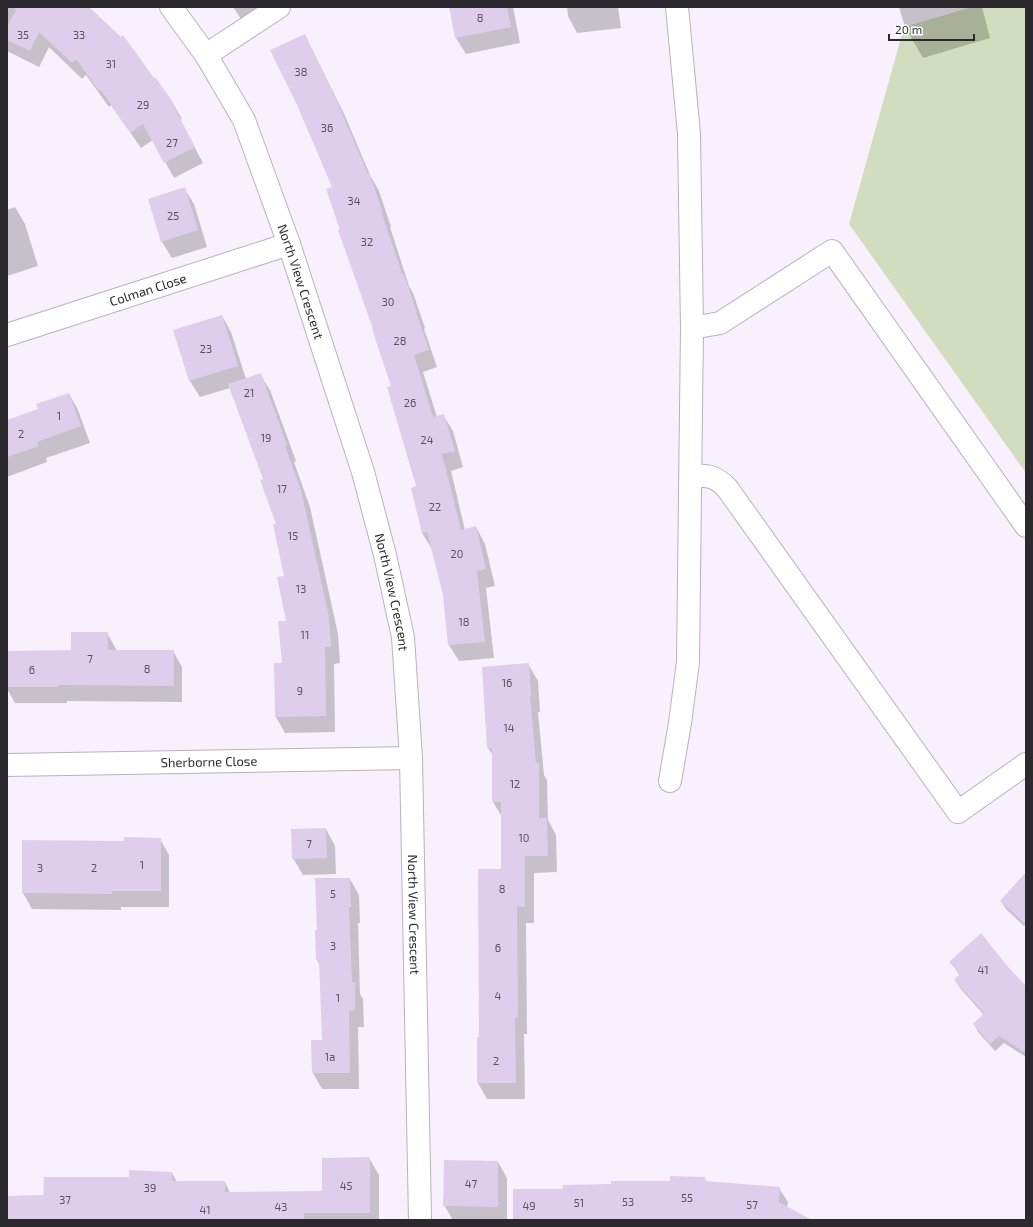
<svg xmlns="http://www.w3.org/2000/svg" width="1033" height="1227" font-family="'Exo 2',sans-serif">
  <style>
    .garden { fill: #d2ddbf }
    .shadow { fill: #0003 }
    .building { fill: #dfcdec }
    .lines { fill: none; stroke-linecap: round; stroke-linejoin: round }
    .minor-casing { stroke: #b8b2bd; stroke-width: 24 }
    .minor { stroke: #fff; stroke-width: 22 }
    .labels { text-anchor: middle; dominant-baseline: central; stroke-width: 3.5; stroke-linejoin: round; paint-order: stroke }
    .number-label { font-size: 11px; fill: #59525e }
    .street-label { font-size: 13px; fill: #2c292e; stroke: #fff }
  </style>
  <rect width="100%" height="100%" fill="#f8f1fd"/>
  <polygon class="garden" points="972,7 1026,7 1026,473 849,224 904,27"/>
  <g class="shadow">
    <polygon points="7,7 87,7 153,79 172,102 182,119 180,120 203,163 174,178 153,140 141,148 111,105 109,107 86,75 82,79 49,47 39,67 7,51"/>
    <polygon points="233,7 265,7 243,22"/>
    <polygon points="450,7 513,7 520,43 466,54 456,38"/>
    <polygon points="567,7 618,7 621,28 577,33 568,16"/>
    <polygon points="899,7 982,7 990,38 923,58 905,27"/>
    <polygon points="304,35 313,51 345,116 370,175 379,191 391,227 390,227 409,286 413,293 425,328 424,329 437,367 423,372 437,417 443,415 453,431 463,467 451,471 465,530 476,527 485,544 495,586 486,588 494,658 459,661 449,645 444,595 432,549 422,533 418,487 392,387 333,187"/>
    <polygon points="184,188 194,204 207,247 172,258 162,242 149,199"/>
    <polygon points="15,207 25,224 38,266 7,276 7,210"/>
    <polygon points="222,316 231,332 246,379 260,374 270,390 296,461 294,462 310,507 338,634 340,663 334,664 335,732 285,733 276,717 287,622 285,577 278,524 264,480 230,388 200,397 190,381 175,331"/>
    <polygon points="69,394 78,410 90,443 46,458 47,462 7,477 7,421 39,409"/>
    <polygon points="107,633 117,651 173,651 182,667 182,702 67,701 67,703 15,703 7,689 7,652 72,651"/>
    <polygon points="528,664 538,681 540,712 538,712 544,775 547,780 548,820 556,835 557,872 534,873 534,923 526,923 527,1034 524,1034 525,1099 487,1099 478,1083 480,1038 502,870 502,817 493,802 493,755 488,748"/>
    <polygon points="326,829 335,846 336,874 303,875 293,858"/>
    <polygon points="160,839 169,855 169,907 121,907 121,910 32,909 23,893 125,842"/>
    <polygon points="1026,874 1026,924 1024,926 1006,909 1001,901"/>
    <polygon points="350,879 359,895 360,923 358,923 360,994 363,999 364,1027 358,1027 359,1089 322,1089 313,1073 323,1041 320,965 317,960"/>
    <polygon points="981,935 1019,980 1026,996 1026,1057 1004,1043 995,1051 978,1032 974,1024 984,1015 960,988 955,980 960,976 951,962"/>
    <polygon points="369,1158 379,1175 379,1220 7,1220 7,1197 44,1196 130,1178 172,1173 177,1182 225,1182 230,1193 323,1192"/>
    <polygon points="498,1162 507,1178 507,1220 453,1220 444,1205"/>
    <polygon points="704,1178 707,1182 779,1188 788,1202 787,1208 810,1220 514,1220 564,1190 671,1182"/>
  </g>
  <g class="building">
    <polygon points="13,7 89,7 121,37 123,35 154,78 155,77 173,102 172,103 195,147 164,163 143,124 131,133 101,90 99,91 76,59 72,63 39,32 30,51 7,40 7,27 16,10"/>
    <polygon points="449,7 507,7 511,27 455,38"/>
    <polygon points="305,34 336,99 368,174 370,174 382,211 381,211 403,276 404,275 417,312 416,312 429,350 414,355 433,417 444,414 455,451 442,454 461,530 476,526 486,569 477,571 485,642 448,645 443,595 427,532 422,533 411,488 416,486 387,387 391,386 372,329 373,329 338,230 340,230 326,189 332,187 297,105 270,50"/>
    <polygon points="185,187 198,230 161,242 148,199"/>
    <polygon points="222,315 238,366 189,381 173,330"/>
    <polygon points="261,373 287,445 285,446 301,490 329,617 331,647 325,647 326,716 275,717 274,663 282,663 278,621 286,621 277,577 284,576 273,524 276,524 260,480 263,479 228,384"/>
    <polygon points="69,393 81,426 37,442 39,446 7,457 7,420 38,409 36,404"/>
    <polygon points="71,632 108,632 108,650 174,650 174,686 58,685 58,687 7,687 7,651 71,650"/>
    <polygon points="529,663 531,696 530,696 536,763 539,763 539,818 547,818 548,856 525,856 525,907 517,907 518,1018 515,1018 516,1083 477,1083 477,1037 479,1037 478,869 501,869 501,802 492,802 492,748 487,748 482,667"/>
    <polygon points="326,828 327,858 292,859 291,829"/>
    <polygon points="124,837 161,838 161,891 112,891 112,894 22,893 22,840 124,841"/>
    <polygon points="1026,872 1026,925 1000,901"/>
    <polygon points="315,878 350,878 351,907 349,907 352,982 355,982 355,1011 349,1011 350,1073 312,1073 311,1040 322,1040 319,960 316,960 315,930 317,930"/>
    <polygon points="981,933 1007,966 1026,986 1026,1053 999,1036 990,1044 973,1024 984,1013 954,980 960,974 949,962"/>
    <polygon points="370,1157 370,1213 304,1213 304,1220 7,1220 7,1196 43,1195 44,1177 129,1177 129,1170 172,1172 172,1181 225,1181 225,1192 322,1191 322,1158"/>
    <polygon points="444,1160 498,1161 498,1207 443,1206"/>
    <polygon points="670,1176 705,1177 705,1181 780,1187 779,1202 812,1220 513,1220 513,1189 563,1189 563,1185 611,1184 611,1181 670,1181"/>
  </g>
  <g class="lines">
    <g class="minor-casing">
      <g id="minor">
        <path id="s1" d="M171 7 206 55 244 120 289 244 363 472 385 555 403 637 411 758 420 1220"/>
        <polyline points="206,55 279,7"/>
        <polyline points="692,328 720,323 832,251 1026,526"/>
        <path id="s2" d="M7 335 289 244"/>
        <path d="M691 475C708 476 714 475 727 488L958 812 1026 764"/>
        <path id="s3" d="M7 765 411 758"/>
        <polyline points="670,781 680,723 688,662 692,328 689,134 677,7"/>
      </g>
    </g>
    <use href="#minor" class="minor"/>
  </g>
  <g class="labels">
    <g class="number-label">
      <text x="480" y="17">8</text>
      <text x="23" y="34">35</text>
      <text x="79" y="34">33</text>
      <text x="111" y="63">31</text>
      <text x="301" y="71">38</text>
      <text x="143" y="104">29</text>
      <text x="327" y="127">36</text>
      <text x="172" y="142">27</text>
      <text x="354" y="200">34</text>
      <text x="173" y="215">25</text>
      <text x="367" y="241">32</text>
      <text x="388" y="301">30</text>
      <text x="400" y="340">28</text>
      <text x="206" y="348">23</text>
      <text x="249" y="392">21</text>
      <text x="410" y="402">26</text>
      <text x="59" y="415">1</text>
      <text x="21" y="433">2</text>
      <text x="266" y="437">19</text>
      <text x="427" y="439">24</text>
      <text x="282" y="488">17</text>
      <text x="435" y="506">22</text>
      <text x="293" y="535">15</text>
      <text x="457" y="553">20</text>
      <text x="301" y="588">13</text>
      <text x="464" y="621">18</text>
      <text x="305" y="634">11</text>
      <text x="90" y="658">7</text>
      <text x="147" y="668">8</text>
      <text x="32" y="669">6</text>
      <text x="507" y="682">16</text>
      <text x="300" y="690">9</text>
      <text x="509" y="727">14</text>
      <text x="515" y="783">12</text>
      <text x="524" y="837">10</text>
      <text x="309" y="843">7</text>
      <text x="142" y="864">1</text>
      <text x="40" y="867">3</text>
      <text x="94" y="867">2</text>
      <text x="502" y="888">8</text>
      <text x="333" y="893">5</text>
      <text x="333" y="945">3</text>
      <text x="498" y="947">6</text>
      <text x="983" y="969">41</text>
      <text x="498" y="995">4</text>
      <text x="338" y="997">1</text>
      <text x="330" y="1056">1a</text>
      <text x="496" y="1060">2</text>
      <text x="471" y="1183">47</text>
      <text x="346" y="1185">45</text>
      <text x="150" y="1187">39</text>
      <text x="687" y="1197">55</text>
      <text x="65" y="1199">37</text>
      <text x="628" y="1201">53</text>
      <text x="579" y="1202">51</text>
      <text x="752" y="1204">57</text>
      <text x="529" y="1205">49</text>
      <text x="281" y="1206">43</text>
      <text x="205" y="1209">41</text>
    </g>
    <g class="street-label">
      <text stroke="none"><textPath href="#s1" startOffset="306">North View Crescent</textPath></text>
      <text stroke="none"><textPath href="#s2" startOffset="148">Colman Close</textPath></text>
      <text stroke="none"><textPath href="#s1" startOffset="630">North View Crescent</textPath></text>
      <text stroke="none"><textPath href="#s3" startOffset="202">Sherborne Close</textPath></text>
      <text stroke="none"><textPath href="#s1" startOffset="954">North View Crescent</textPath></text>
    </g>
  </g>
  <rect width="1033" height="1227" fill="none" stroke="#2c292e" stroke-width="16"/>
  <path d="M889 34v6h85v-6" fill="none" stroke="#2c292e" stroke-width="2"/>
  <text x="895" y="34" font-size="12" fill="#2c292e" stroke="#ffffff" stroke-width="3" paint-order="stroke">20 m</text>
</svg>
